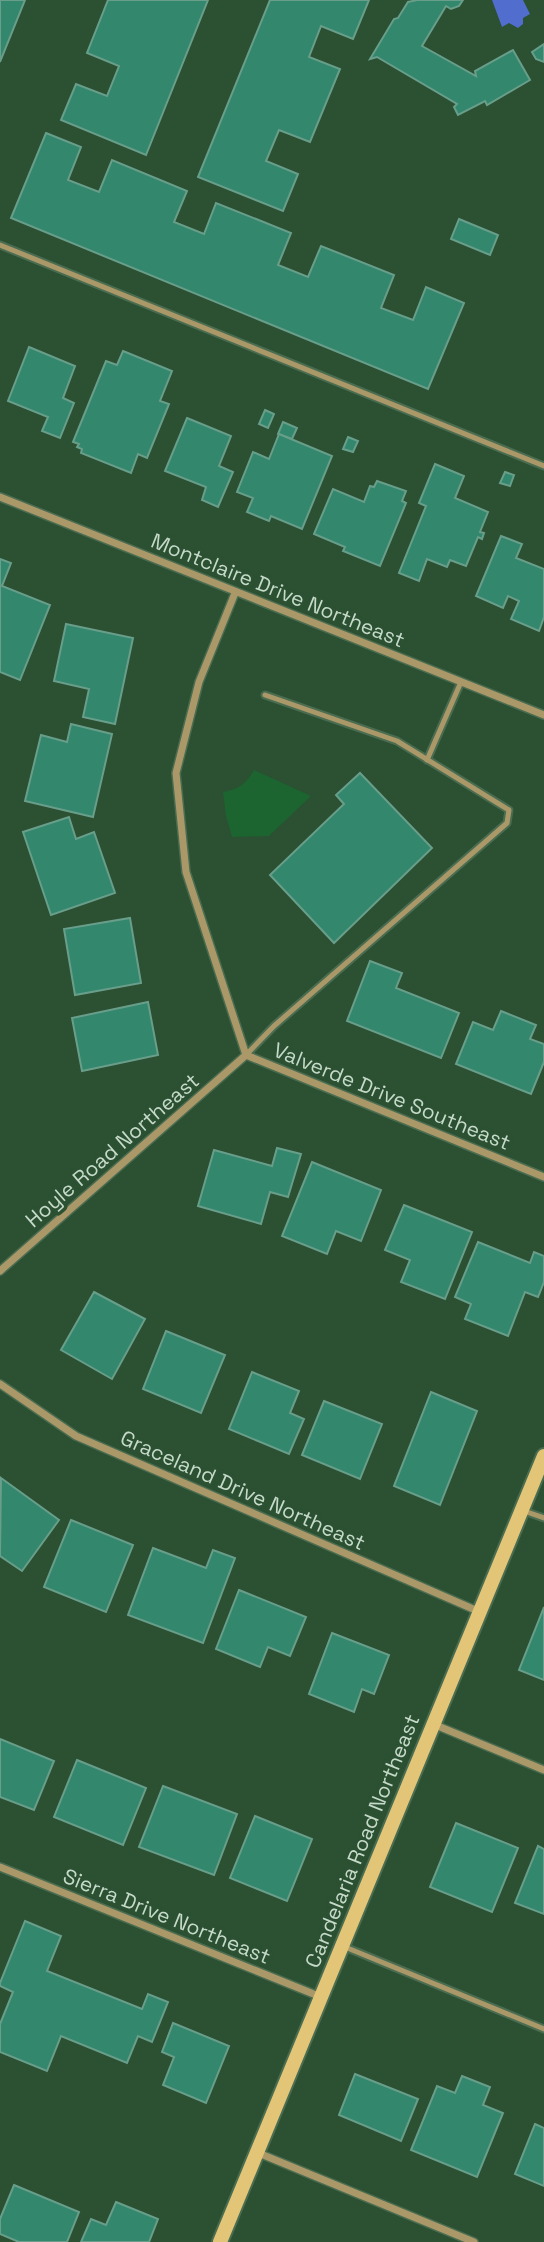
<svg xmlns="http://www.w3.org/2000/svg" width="544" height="2242" font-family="'Space Grotesk',sans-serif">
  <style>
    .green { fill: #1c6430 }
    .water { fill: #516dcd }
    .building { fill: #33876c; stroke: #689e8a; stroke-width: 2 }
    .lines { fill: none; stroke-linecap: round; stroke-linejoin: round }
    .service-casing { stroke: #4a6c50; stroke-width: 9 }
    .minor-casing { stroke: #4a6c50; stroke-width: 10 }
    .secondary-casing { stroke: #4a6c50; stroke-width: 18 }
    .service { stroke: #ab9868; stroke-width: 5 }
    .minor { stroke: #ab9868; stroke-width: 7 }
    .secondary { stroke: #e3c577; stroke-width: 14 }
    .labels { text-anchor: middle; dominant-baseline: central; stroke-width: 7; stroke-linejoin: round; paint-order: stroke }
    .street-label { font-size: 21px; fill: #c5dac8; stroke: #2b5032 }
  </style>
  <rect width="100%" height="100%" fill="#2b5032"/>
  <path class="green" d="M254 770 311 796 269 836 232 837 226 816 223 792C239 789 246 784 254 770Z"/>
  <polygon class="water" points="492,0 523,0 530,14 523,18 523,24 518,28 509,23 502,27"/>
  <g class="building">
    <polygon points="0,0 25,0 0,62"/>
    <polygon points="108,0 208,0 146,155 61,120 76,84 107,96 119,66 87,53"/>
    <polygon points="270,0 369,0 353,39 321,26 309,57 340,69 310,142 279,130 266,161 298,174 283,211 198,177"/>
    <polygon points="417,0 463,0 459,6 451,9 446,6 422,46 476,76 475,71 513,50 530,80 487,105 485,101 458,115 454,107 457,104 377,57 370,59 394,19 398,18 408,2"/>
    <polygon points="544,44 544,62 536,59 532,52"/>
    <polygon points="46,133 81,147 68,180 99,192 112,160 187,191 174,222 204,234 216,203 291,233 278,265 308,277 321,246 394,275 381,308 413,320 426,287 464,303 428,389 11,218"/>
    <polygon points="459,219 498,235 490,255 451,239"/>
    <polygon points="29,347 75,366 63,398 74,403 60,438 42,431 48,417 8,401"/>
    <polygon points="123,351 172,371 160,401 169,404 147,458 138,454 131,473 81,453 82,449 77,447 79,444 73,442 106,361 117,365"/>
    <polygon points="265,410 274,414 268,428 259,424"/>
    <polygon points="187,418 231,436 219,466 233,472 218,507 202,500 206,487 165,471"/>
    <polygon points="283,422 297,428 292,439 278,434"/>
    <polygon points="279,434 332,456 302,529 271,516 269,521 247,512 253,498 237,492 253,452 269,459"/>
    <polygon points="348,437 358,441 353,452 343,449"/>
    <polygon points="435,464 464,476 455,498 488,512 480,532 484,533 482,539 478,537 466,566 450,560 447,567 427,559 419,581 399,573 426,506 419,503"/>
    <polygon points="505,472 514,475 510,486 500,483"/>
    <polygon points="377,481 406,491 402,501 406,503 380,566 343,551 345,547 314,534 333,489 364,502 370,486 374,487"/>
    <polygon points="501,536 522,544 516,558 544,569 544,617 539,631 511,619 519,601 508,596 503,608 476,596"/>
    <polygon points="0,559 11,563 2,586 50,605 20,680 0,672"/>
    <polygon points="66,624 133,638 115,724 83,717 89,689 54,681"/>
    <polygon points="71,724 112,734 93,817 25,801 41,735 67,742"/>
    <polygon points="360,773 432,848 334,943 270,875 344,804 336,795"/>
    <polygon points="69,817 76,839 94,832 115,893 51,915 23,832"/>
    <polygon points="130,918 141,983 75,995 64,929"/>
    <polygon points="370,961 402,973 396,988 459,1013 441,1058 347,1021"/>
    <polygon points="148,1002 158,1055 82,1071 72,1018"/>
    <polygon points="501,1011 536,1025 530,1039 544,1044 544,1062 531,1094 456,1064 473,1022 493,1030"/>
    <polygon points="277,1148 301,1154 288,1197 270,1192 261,1224 198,1206 214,1150 272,1166"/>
    <polygon points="312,1162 381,1190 361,1241 336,1231 327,1254 282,1236"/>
    <polygon points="404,1205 472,1232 445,1299 401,1282 410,1260 385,1250"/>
    <polygon points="478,1242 530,1263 534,1252 544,1256 544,1282 538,1297 525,1292 508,1336 465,1319 471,1304 455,1297"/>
    <polygon points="94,1292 145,1319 112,1379 61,1350"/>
    <polygon points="166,1331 225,1355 201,1413 143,1389"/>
    <polygon points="252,1372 299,1391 290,1413 304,1419 289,1454 229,1429"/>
    <polygon points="431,1392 477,1411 440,1505 394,1486"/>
    <polygon points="324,1401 382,1424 360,1479 302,1455"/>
    <polygon points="1,1478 59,1520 22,1571 0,1556"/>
    <polygon points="71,1520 133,1545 106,1612 44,1587"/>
    <polygon points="153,1548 206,1568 213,1550 235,1558 203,1643 128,1615"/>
    <polygon points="239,1590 306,1617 290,1656 268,1647 260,1667 216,1649"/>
    <polygon points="544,1607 544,1680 519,1670"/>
    <polygon points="332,1633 389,1655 374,1694 362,1689 354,1712 309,1694"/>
    <polygon points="0,1739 54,1761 34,1810 0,1797"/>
    <polygon points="77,1760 146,1788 123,1845 54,1817"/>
    <polygon points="163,1786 237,1814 214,1875 139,1847"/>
    <polygon points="255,1816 312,1839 287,1901 230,1878"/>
    <polygon points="456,1823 518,1848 492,1912 430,1887"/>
    <polygon points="538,1846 544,1849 544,1914 515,1903"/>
    <polygon points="25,1921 61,1936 47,1971 142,2009 148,1994 168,2002 152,2042 138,2036 127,2063 61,2036 47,2071 0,2052 0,2024 13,1992 0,1986 0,1983"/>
    <polygon points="173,2023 229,2046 206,2103 163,2085 174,2057 162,2052"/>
    <polygon points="355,2074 418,2099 401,2141 339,2115"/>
    <polygon points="462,2076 490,2087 483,2105 503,2113 477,2177 411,2150 437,2086 455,2093"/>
    <polygon points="535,2124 544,2128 544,2186 515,2174"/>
    <polygon points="14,2185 79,2212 67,2242 19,2242 0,2234 0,2219"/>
    <polygon points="116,2202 158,2219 149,2242 81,2242 91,2219 106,2225"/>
  </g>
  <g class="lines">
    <g class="service-casing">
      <g id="service">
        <polyline points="0,245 544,466"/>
        <polyline points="427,760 461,682"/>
        <polyline points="246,1055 274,1026 507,823 509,810 397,741 265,695"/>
        <polyline points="524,1511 544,1518"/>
        <polyline points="345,1947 544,2029"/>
      </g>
    </g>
    <g class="minor-casing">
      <g id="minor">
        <path d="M0 497C181 571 363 642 544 715"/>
        <polyline points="235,593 199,682 176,773 186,872 246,1055 544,1177"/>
        <polyline points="0,1271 246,1055"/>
        <polyline points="0,1384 76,1436 480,1612"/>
        <polyline points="433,1724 544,1770"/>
        <polyline points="0,1867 321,1997"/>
        <polyline points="256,2152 474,2242"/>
      </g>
    </g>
    <g class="secondary-casing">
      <polyline id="secondary" points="220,2242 544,1456"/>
    </g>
    <use href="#service" class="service"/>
    <use href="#minor" class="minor"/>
    <use href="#secondary" class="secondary"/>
  </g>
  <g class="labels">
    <g class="street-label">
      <text transform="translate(278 590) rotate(22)">Montclaire Drive Northeast</text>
      <text transform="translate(392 1096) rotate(22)">Valverde Drive Southeast</text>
      <text transform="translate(112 1150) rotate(-41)">Hoyle Road Northeast</text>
      <text transform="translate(243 1490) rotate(24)">Graceland Drive Northeast</text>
      <text transform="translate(362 1841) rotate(-68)">Candelaria Road Northeast</text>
      <text transform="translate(167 1916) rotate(22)">Sierra Drive Northeast</text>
    </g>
  </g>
</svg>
